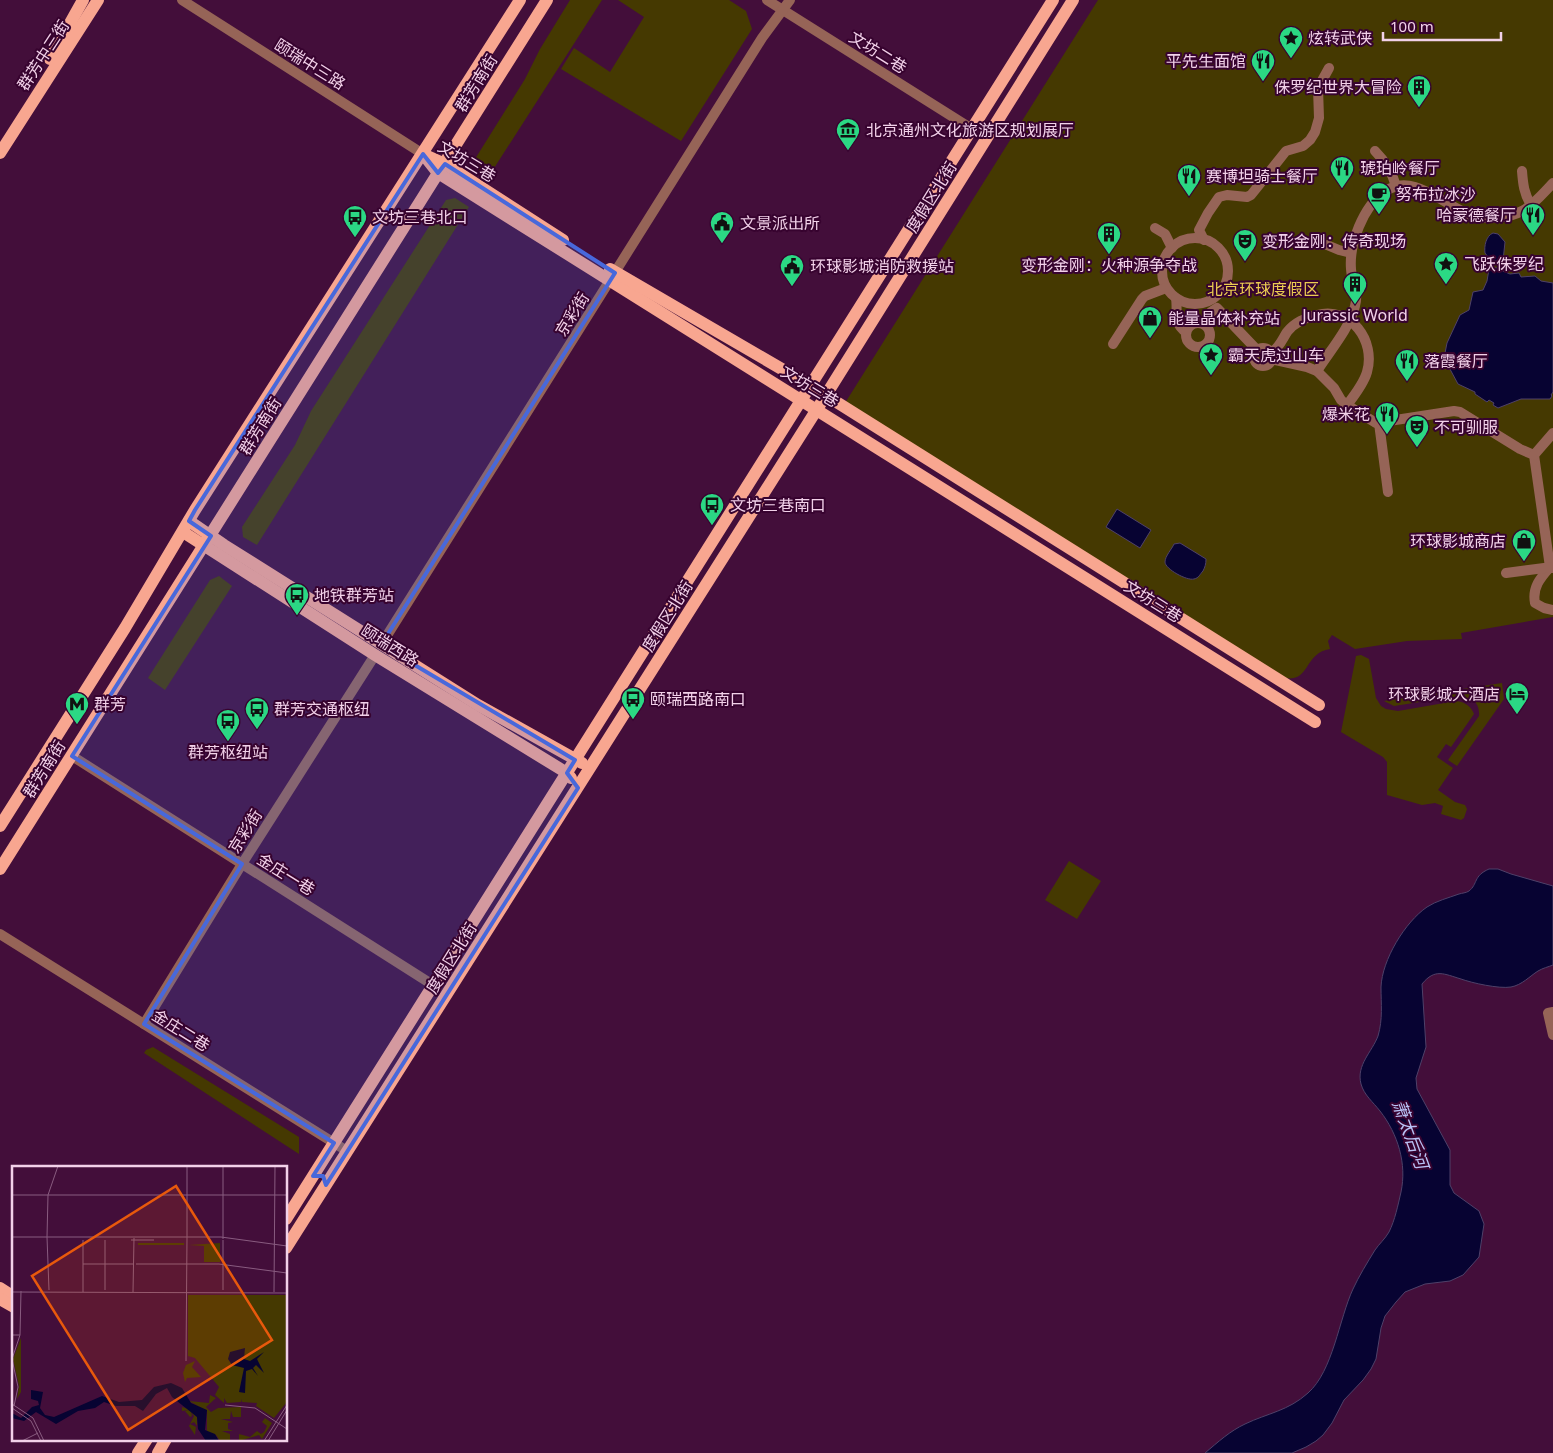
<svg xmlns="http://www.w3.org/2000/svg" width="1553" height="1453" font-family="'Noto Sans','Noto Sans SC',sans-serif">
  <style>
    .green { fill: #453901 }
    .water { fill: #070332; stroke: #4e4169 }
    .lines { fill: none; stroke-linecap: round; stroke-linejoin: round }
    .minor { stroke: #966457; stroke-width: 10 }
    .major { stroke: #f8a690; stroke-width: 12 }
    .marked { fill: #4868db; fill-opacity: 0.2; stroke: #4868db; stroke-width: 4; stroke-linejoin: round }
    .labels { text-anchor: middle; dominant-baseline: central; stroke-width: 4; stroke-linejoin: round; paint-order: stroke }
    .poi-label { font-size: 16px; fill: #f2d1e9; stroke: #37032f; text-anchor: start }
    .street-label { font-size: 16px; fill: #f2d1e9; stroke: #37032f }
    .park-label { font-size: 16px; fill: #ebcd51; stroke: #37032f }
    .water-label { font-size: 18px; font-style: italic; fill: #b8c2f5; stroke: #37032f }
    .inset-road { fill: none; stroke: #895c80; stroke-width: 1 }
    .view { fill: #e8590c; fill-opacity: 0.15; stroke: #e8590c; stroke-width: 2.5 }
    .inset-edge { fill: none; stroke: #f2d1e9; stroke-width: 2.5 }
  </style>
  <rect width="100%" height="100%" fill="#430e3a"/>
  <g class="green">
    <polygon points="570,0 602,0 489,176 476,169 475,159 525,79 540,49"/>
    <polygon points="618,0 729,0 746,11 752,29 681,141 561,69 574,48 610,72 644,17"/>
    <path d="M1098 0H1553V617L1461 633 1462 639 1407 641 1355 649 1332 635 1328 641 1330 649C1304 653 1310 682 1286 678L845 403Z"/>
    <polygon points="455,198 469,207 257,545 243,537 242,527 295,445 311,411 446,200"/>
    <polygon points="219,576 232,586 165,690 148,678 210,580"/>
    <path d="M1361 655 1369 659 1376 698 1381 706 1386 709 1398 711 1456 701C1465 702 1471 706 1474 714L1451 747 1446 744 1437 757 1453 768 1438 790 1455 802 1465 805 1467 809 1464 818 1461 820 1441 814 1443 806 1435 803 1422 805 1387 795V762L1383 757 1341 732 1356 656Z"/>
    <path d="M1502 683 1504 699 1457 766 1448 760 1479 716C1481 689 1449 698 1433 700 1420 702 1407 704 1394 706L1384 701Z"/>
    <polygon points="1069,861 1101,881 1077,919 1045,900"/>
    <polygon points="153,1047 299,1137 299,1154 144,1053 146,1050"/>
  </g>
  <g class="water">
    <path d="M1493 233 1498 234 1505 242 1503 261H1491L1485 253C1484 246 1486 236 1493 233Z"/>
    <polygon points="1503,267 1503,271 1510,274 1519,273 1521,277 1535,276 1541,281 1553,283 1553,392 1551,395 1552,396 1550,399 1521,399 1498,408 1493,405 1494,403 1489,400 1487,402 1475,394 1475,392 1458,384 1444,358 1447,343 1460,315 1469,310 1473,292 1483,290 1487,281 1489,269"/>
    <polygon points="1117,509 1151,530 1140,548 1106,527"/>
    <path d="M1180 543 1206 559C1206 564 1205 567 1203 571 1200 574 1199 578 1194 579 1187 581 1165 569 1165 562 1165 556 1172 549 1174 544Z"/>
    <path d="M1489 869H1498L1511 874 1553 886V965C1548 967 1543 968 1538 971 1530 976 1522 985 1511 987 1499 989 1472 983 1461 979 1444 974 1435 968 1422 984L1426 1047 1416 1078 1417 1089 1450 1150V1185L1454 1193 1479 1211 1484 1224 1479 1257 1463 1275 1450 1281 1425 1284 1405 1292 1396 1302 1385 1316 1381 1328 1376 1359 1371 1369 1363 1380 1344 1400 1332 1423 1323 1435 1316 1441 1306 1447 1292 1453H1205C1218 1442 1230 1431 1245 1424 1268 1413 1288 1411 1308 1393 1333 1371 1339 1319 1353 1289 1359 1276 1367 1263 1375 1250 1379 1244 1385 1239 1389 1232 1395 1220 1398 1205 1401 1192 1407 1164 1398 1134 1380 1111 1373 1102 1364 1095 1361 1084 1356 1065 1372 1052 1378 1036 1383 1019 1381 1004 1381 987 1382 960 1405 922 1427 907 1436 901 1448 898 1459 894 1462 893 1466 893 1469 891 1478 884 1473 876 1489 869Z"/>
  </g>
  <g class="lines">
    <g class="minor">
      <polyline points="182,0 423,154"/>
      <polyline points="767,0 972,129"/>
      <path d="M1375 151C1386 162 1392 172 1396 186"/>
      <path d="M1522 171C1523 184 1524 194 1531 205"/>
      <polyline points="1155,228 1165,234 1172,248"/>
      <circle cx="1195" cy="271" r="33"/>
      <polyline points="1204,240 1199,230 1208,213 1219,197 1227,195 1247,197 1251,195 1286,151 1303,146 1310,140 1315,132 1319,118 1318,88 1329,68"/>
      <polyline points="1327,245 1339,250 1351,253"/>
      <path d="M1176 298C1178 311 1173 324 1186 332"/>
      <circle cx="1198" cy="335" r="12"/>
      <polyline points="1205,324 1211,312 1217,308 1257,350"/>
      <polyline points="1113,344 1142,299 1145,296 1166,288"/>
      <circle cx="1263" cy="357" r="9"/>
      <path d="M1271 353C1279 348 1282 340 1287 332 1294 323 1306 317 1317 315 1351 306 1376 341 1367 372 1364 383 1354 396 1347 405"/>
      <polyline points="1271,359 1307,367 1317,371 1334,388 1341,400 1347,405 1376,423 1454,411 1460,412 1520,449 1534,455 1550,567"/>
      <path d="M1317 371C1329 352 1350 328 1355 306 1359 291 1352 284 1351 269 1349 244 1363 207 1384 192 1414 170 1447 209 1474 216 1489 220 1509 218 1522 211 1534 205 1544 192 1553 183"/>
      <polyline points="1379,423 1388,492"/>
      <polyline points="1534,455 1553,433"/>
      <path d="M1553 568 1550 567C1540 578 1532 588 1535 603L1544 608 1553 610"/>
      <polyline points="1506,573 1552,567"/>
      <polyline points="381,645 762,38 790,0"/>
      <polyline points="72,756 433,985"/>
      <polyline points="0,934 347,1151"/>
      <polyline points="1553,1012 1548,1013 1553,1035"/>
      <polyline points="144,1024 242,864 375,655"/>
    </g>
    <g class="major">
      <polyline points="50,59 83,0"/>
      <polyline points="0,153 98,0"/>
      <polyline points="423,154 438,173 1315,722"/>
      <polyline points="427,156 445,164 563,240"/>
      <polyline points="610,269 811,386 1319,705"/>
      <polyline points="189,521 224,545 478,705 582,763"/>
      <polyline points="183,532 375,655 567,773 571,778"/>
      <polyline points="0,826 125,628 195,510 520,0"/>
      <polyline points="0,869 547,0"/>
      <polyline points="286,1219 1053,0"/>
      <polyline points="286,1248 826,395 1073,0"/>
      <polyline points="0,1288 14,1297"/>
      <polyline points="0,1299 14,1307"/>
      <polyline points="138,1453 147,1439"/>
      <polyline points="158,1453 166,1439"/>
    </g>
  </g>
  <path class="marked" d="M423 154 438 173 445 164 615 273 381 645 575 760 567 773 578 788 326 1185 323 1176H313L334 1143 144 1024 242 864 72 756 211 536 189 521 195 510Z"/>
  <defs>
    <g id="sight-pin" transform="scale(1.25)"><path d="M0 17L-7.5 6A9.5 9.5 0 1 1 7.5 6Z" fill="#2bd884" stroke="#37032f"/><path d="M0-6L1.8-2.2L6-1.7L2.9 1.2L3.7 5.4L0 3.3L-3.7 5.4L-2.9 1.2L-6-1.7L-1.8-2.2Z" fill="#111"/></g>
    <g id="restaurant-pin" transform="scale(1.25)"><path d="M0 17L-7.5 6A9.5 9.5 0 1 1 7.5 6Z" fill="#2bd884" stroke="#37032f"/><path d="M-5-6h1v4h1v-4h1v4h1v-4h1v5L-1.5 .5V6h-2V.5L-5-1ZM5-6V6H3V1.5H1.5Q1.5-4 5-6Z" fill="#111"/></g>
    <g id="building-pin" transform="scale(1.25)"><path d="M0 17L-7.5 6A9.5 9.5 0 1 1 7.5 6Z" fill="#2bd884" stroke="#37032f"/><path d="M-4-6H4V6H1V3H-1V6H-4ZM-2.5-4.3h1.7v1.8h-1.7ZM.8-4.3h1.7v1.8H.8ZM-2.5-1h1.7V.8h-1.7ZM.8-1h1.7V.8H.8Z" fill="#111"/></g>
    <g id="museum-pin" transform="scale(1.25)"><path d="M0 17L-7.5 6A9.5 9.5 0 1 1 7.5 6Z" fill="#2bd884" stroke="#37032f"/><path d="M0-6L6-3V-2H-6V-3ZM-5-1h2V3h-2ZM-1-1h2V3h-2ZM3-1h2V3H3ZM-6 4H6V6H-6Z" fill="#111"/></g>
    <g id="cafe-pin" transform="scale(1.25)"><path d="M0 17L-7.5 6A9.5 9.5 0 1 1 7.5 6Z" fill="#2bd884" stroke="#37032f"/><path d="M-5.5-4.5H6V0H3Q3 3.5 0 3.5H-2.5Q-5.5 3.5-5.5 0ZM3-3.2v2h1.7v-2ZM-6 4.5H4V6H-6Z" fill="#111"/></g>
    <g id="bus-pin" transform="scale(1.25)"><path d="M0 17L-7.5 6A9.5 9.5 0 1 1 7.5 6Z" fill="#2bd884" stroke="#37032f"/><path d="M-5-6H5V4H4V6H2V4H-2V6H-4V4H-5ZM-3.5-4V0h7V-4ZM-3.5 1.2v1.5H-2V1.2ZM2 1.2v1.5H3.5V1.2Z" fill="#111"/></g>
    <g id="civic-pin" transform="scale(1.25)"><path d="M0 17L-7.5 6A9.5 9.5 0 1 1 7.5 6Z" fill="#2bd884" stroke="#37032f"/><path d="M-.6-6.5H3V-4.5H.6V-3L4-1V1h2V6H-6V1h2V-1L-.6-3ZM-1.2 2.5V6h2.4V2.5Z" fill="#111"/></g>
    <g id="theatre-pin" transform="scale(1.25)"><path d="M0 17L-7.5 6A9.5 9.5 0 1 1 7.5 6Z" fill="#2bd884" stroke="#37032f"/><path d="M-5-5.5Q0-4 5-5.5V0Q5 5 0 6Q-5 5-5 0ZM-3.3-2.5H-1v1.5H-3.3ZM1-2.5H3.3v1.5H1ZM-2.8 1Q0 5.5 2.8 1Z" fill="#111"/></g>
    <g id="shop-pin" transform="scale(1.25)"><path d="M0 17L-7.5 6A9.5 9.5 0 1 1 7.5 6Z" fill="#2bd884" stroke="#37032f"/><path d="M-5-2.5h2.3a2.7 3.5 0 0 1 5.4 0H5L5.5 6h-11ZM-1.5-2.5h3a1.5 2.3 0 0 0-3 0Z" fill="#111"/></g>
    <g id="hotel-pin" transform="scale(1.25)"><path d="M0 17L-7.5 6A9.5 9.5 0 1 1 7.5 6Z" fill="#2bd884" stroke="#37032f"/><path d="M-6-4.5h1.5V1H6V5H4.5V3h-9V5H-6ZM-4 0a1.8 1.8 0 1 1 3.6 0ZM.5 0V-2.5h3Q6-2.5 6 0Z" fill="#111"/></g>
    <g id="metro-pin" transform="scale(1.25)"><path d="M0 17L-7.5 6A9.5 9.5 0 1 1 7.5 6Z" fill="#2bd884" stroke="#37032f"/><path d="M-5.5 5V-5H-3L0 0L3-5H5.5V5H3V-.5L0 4L-3-.5V5Z" fill="#111"/></g>
  </defs>
  <g fill-rule="evenodd">
    <use href="#sight-pin" x="1291" y="38"/>
    <use href="#restaurant-pin" x="1263" y="61"/>
    <use href="#building-pin" x="1419" y="87"/>
    <use href="#museum-pin" x="848" y="130"/>
    <use href="#restaurant-pin" x="1342" y="168"/>
    <use href="#restaurant-pin" x="1189" y="176"/>
    <use href="#cafe-pin" x="1379" y="194"/>
    <use href="#restaurant-pin" x="1533" y="215"/>
    <use href="#bus-pin" x="355" y="217"/>
    <use href="#civic-pin" x="722" y="223"/>
    <use href="#building-pin" x="1109" y="234"/>
    <use href="#theatre-pin" x="1245" y="241"/>
    <use href="#sight-pin" x="1446" y="264"/>
    <use href="#civic-pin" x="792" y="266"/>
    <use href="#building-pin" x="1355" y="284"/>
    <use href="#shop-pin" x="1150" y="318"/>
    <use href="#sight-pin" x="1211" y="355"/>
    <use href="#restaurant-pin" x="1407" y="361"/>
    <use href="#restaurant-pin" x="1387" y="414"/>
    <use href="#theatre-pin" x="1417" y="427"/>
    <use href="#bus-pin" x="712" y="505"/>
    <use href="#shop-pin" x="1524" y="541"/>
    <use href="#bus-pin" x="297" y="595"/>
    <use href="#hotel-pin" x="1517" y="694"/>
    <use href="#bus-pin" x="633" y="699"/>
    <use href="#metro-pin" x="77" y="704"/>
    <use href="#bus-pin" x="257" y="709"/>
    <use href="#bus-pin" x="228" y="721"/>
  </g>
  <g class="labels">
    <g class="poi-label">
      <text x="1308" y="38">炫转武侠</text>
      <text x="1246" y="61" text-anchor="end">平先生面馆</text>
      <text x="1402" y="87" text-anchor="end">侏罗纪世界大冒险</text>
      <text x="866" y="130">北京通州文化旅游区规划展厅</text>
      <text x="1360" y="168">琥珀岭餐厅</text>
      <text x="1206" y="176">赛博坦骑士餐厅</text>
      <text x="1396" y="194">努布拉冰沙</text>
      <text x="1516" y="215" text-anchor="end">哈蒙德餐厅</text>
      <text x="372" y="217">文坊三巷北口</text>
      <text x="740" y="223">文景派出所</text>
      <text x="1262" y="241">变形金刚：传奇现场</text>
      <text x="1464" y="264">飞跃侏罗纪</text>
      <text x="1109" y="265" text-anchor="middle">变形金刚：火种源争夺战</text>
      <text x="810" y="266">环球影城消防救援站</text>
      <text x="1355" y="315" text-anchor="middle">Jurassic World</text>
      <text x="1168" y="318">能量晶体补充站</text>
      <text x="1228" y="355">霸天虎过山车</text>
      <text x="1424" y="361">落霞餐厅</text>
      <text x="1370" y="414" text-anchor="end">爆米花</text>
      <text x="1434" y="427">不可驯服</text>
      <text x="730" y="505">文坊三巷南口</text>
      <text x="1506" y="541" text-anchor="end">环球影城商店</text>
      <text x="314" y="595">地铁群芳站</text>
      <text x="1500" y="694" text-anchor="end">环球影城大酒店</text>
      <text x="650" y="699">颐瑞西路南口</text>
      <text x="94" y="704">群芳</text>
      <text x="274" y="709">群芳交通枢纽</text>
      <text x="228" y="752" text-anchor="middle">群芳枢纽站</text>
    </g>
    <g class="street-label">
      <text transform="translate(878 52) rotate(32)">文坊二巷</text>
      <text transform="translate(43 55) rotate(-57)">群芳中三街</text>
      <text transform="translate(310 64) rotate(32)">颐瑞中三路</text>
      <text transform="translate(476 83) rotate(-58)">群芳南街</text>
      <text transform="translate(467 161) rotate(31)">文坊三巷</text>
      <text transform="translate(931 197) rotate(-58)">度假区北街</text>
      <text transform="translate(572 314) rotate(-58)">京彩街</text>
      <text transform="translate(810 386) rotate(31)">文坊三巷</text>
      <text transform="translate(260 426) rotate(-58)">群芳南街</text>
      <text transform="translate(1153 601) rotate(32)">文坊三巷</text>
      <text transform="translate(667 616) rotate(-58)">度假区北街</text>
      <text transform="translate(390 645) rotate(32)">颐瑞西路</text>
      <text transform="translate(44 769) rotate(-58)">群芳南街</text>
      <text transform="translate(245 831) rotate(-58)">京彩街</text>
      <text transform="translate(286 874) rotate(32)">金庄一巷</text>
      <text transform="translate(451 958) rotate(-58)">度假区北街</text>
      <text transform="translate(181 1030) rotate(32)">金庄二巷</text>
    </g>
    <g class="park-label">
      <text x="1263" y="289">北京环球度假区</text>
    </g>
    <g class="water-label">
      <text transform="translate(1411 1134) rotate(70)">萧太后河</text>
    </g>
  </g>
  <g transform="translate(12 1166)">
    <rect width="275" height="275" fill="#430e3a"/>
    <path d="M126 77H172V79H126ZM208 77V96H192V80L177 79ZM176 129H275V236L262 252 244 240 245 237 230 236V233L229 236 215 237 212 232V237L203 229 207 221 183 192 176 190ZM9 172V226L5 233 7 220 1 193ZM183 195 180 201 189 211 175 212 173 216 171 207 174 199ZM198 229 204 232 194 241 199 246 206 242 229 241V251H221L219 245 218 253H209L221 256 216 257V263L221 265H210L218 268V275H208L204 269 195 266V245L177 235 197 237ZM170 241 177 243 185 251V260L182 256 178 258 184 261 183 269 177 260 182 250 179 246 180 250 178 251 173 245 176 244 170 245ZM253 252 260 257 250 273 247 269 227 275V268L238 271 245 265 249 268 252 266 255 260 250 256Z" fill="#453901"/>
    <path d="M233 182 232 193 238 195 252 186 245 193 252 207 244 199 241 202 246 210 240 203 234 205 233 227 227 226 232 202 220 199 216 193 218 186ZM159 217 170 222 179 237 195 244 193 264 203 268 207 275H194L186 263 185 251 160 231 155 222 144 228 131 245 123 240H104L92 236 83 242 66 245 44 258 24 246 12 255 0 252V247L9 252 20 241 27 239 26 235 19 233V224L31 226 28 242 33 249 42 251 90 230 107 236 130 234 142 221Z" fill="#070332"/>
    <path class="inset-road" d="M211 0V73M0 29H36M36 29H275M0 71H209L275 80M35 71 36 29 46 0M35 71 37 124M175 71V0M119 74H142M71 98H121M124 98H207L275 107M93 124V74M211 124V74M0 126 275 127M71 126V74M121 126 122 72M262 126 263 0M0 169H8L0 193 6 221 2 240M8 169 9 125M174 195 175 71M0 238 21 252 32 275M213 239 243 242 275 263M0 242 19 255 29 275M10 275 26 267M252 275 275 239M256 275 275 244"/>
    <path class="view" d="M164 20 260 174 116 264 20 110Z"/>
    <rect width="275" height="275" class="inset-edge"/>
  </g>
  <path d="M1383 32v8h118v-8" fill="none" stroke="#f2d1e9" stroke-width="2.5"/>
  <text x="1390" y="32" font-size="15" fill="#f2d1e9" stroke="#37032f" stroke-width="4" paint-order="stroke">100 m</text>
</svg>
